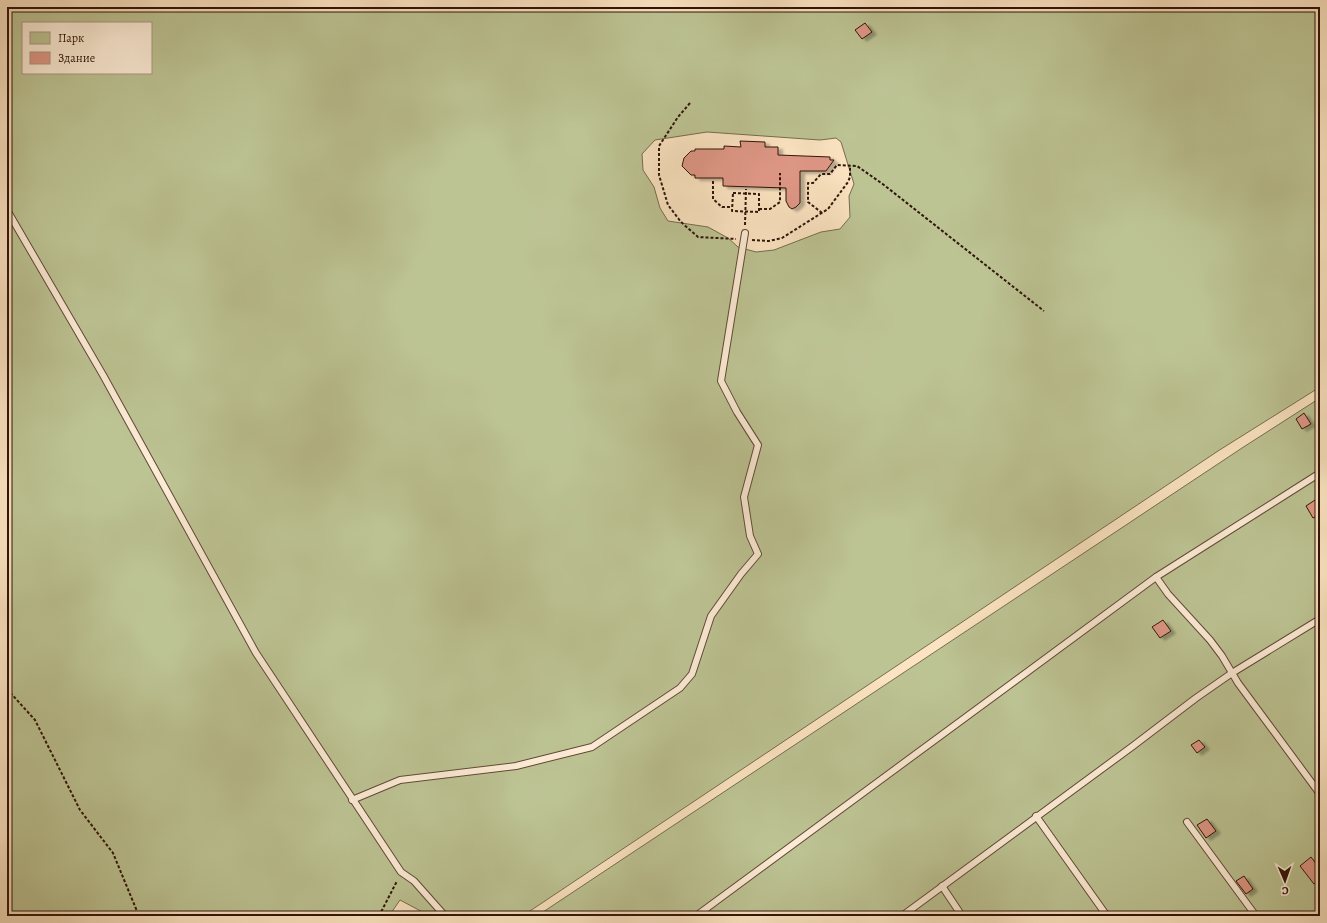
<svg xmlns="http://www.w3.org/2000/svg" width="1327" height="923" font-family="Alegreya,serif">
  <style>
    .green { fill: #bdc494; stroke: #766c4e; fill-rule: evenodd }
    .building { fill: #e09887; stroke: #2f1409; filter: url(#shadow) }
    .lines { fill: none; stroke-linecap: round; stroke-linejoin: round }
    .service-casing { stroke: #624837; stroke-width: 8 }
    .path { stroke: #2f1409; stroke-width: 2; stroke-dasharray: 3 2; stroke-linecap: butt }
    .service { stroke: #fdedd7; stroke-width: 6 }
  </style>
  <defs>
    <filter id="shadow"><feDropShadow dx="4.5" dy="2.5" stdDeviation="1" flood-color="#0004"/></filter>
  </defs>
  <rect width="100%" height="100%" fill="#fce4c2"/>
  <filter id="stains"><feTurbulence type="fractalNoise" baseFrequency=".005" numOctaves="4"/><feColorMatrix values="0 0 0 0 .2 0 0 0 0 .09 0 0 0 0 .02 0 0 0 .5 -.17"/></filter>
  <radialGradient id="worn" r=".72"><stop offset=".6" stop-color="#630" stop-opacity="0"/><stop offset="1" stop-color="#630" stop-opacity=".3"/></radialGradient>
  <g class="green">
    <path d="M7 7H1320V387L1218 451 527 913 522 916H430L400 900 389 916H7ZM23 23H151V73H23ZM707 132 820 140 836 138 841 142 854 184 849 196 850 217 840 229 821 232 774 250 756 252 738 247 728 238 708 227 668 221 660 208 654 187 643 170 642 154 655 140Z"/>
    <polygon points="1320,398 1320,916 537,916 1242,448"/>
  </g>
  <g class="building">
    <polygon points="865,23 872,32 862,39 855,30"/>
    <polygon points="740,141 765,142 765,147 778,147 778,155 830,157 830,160 834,160 826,171 800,171 800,203 796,207 792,209 789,207 786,201 786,188 723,186 723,178 695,178 695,175 691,175 682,166 684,158 691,151 695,151 695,149 724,149 724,146 741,147"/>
    <polygon points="1304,413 1311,424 1302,429 1296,419"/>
    <polygon points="1315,500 1320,507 1320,514 1313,518 1306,506"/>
    <polygon points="1163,620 1171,631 1160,638 1152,627"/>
    <polygon points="1199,740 1205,747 1197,753 1191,745"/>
    <polygon points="1207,819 1216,831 1206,838 1197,825"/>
    <polygon points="1311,857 1320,869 1320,880 1314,884 1300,866"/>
    <polygon points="1244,876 1253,889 1246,894 1236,881"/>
  </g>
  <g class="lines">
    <g class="service-casing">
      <g id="service">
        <polyline points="7,210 103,375 256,653 401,872 414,881 445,916"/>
        <polyline points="1156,577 1168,594 1210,640 1222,656 1238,683 1320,794"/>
        <polyline points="352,800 400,780 516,766 592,747 680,688 692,674 711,616 741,574 758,554 750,536 744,497 758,445 737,412 721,381 745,233"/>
        <polyline points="1036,816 1107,916"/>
        <polyline points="1187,822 1256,916"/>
        <polyline points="942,886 962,916"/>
        <polyline points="696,916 1156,577 1320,473"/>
        <polyline points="902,916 1133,746 1196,698 1232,673 1320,619"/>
      </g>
    </g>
    <g class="path">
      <polyline points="690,103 678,117 659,146 659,175 668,205 681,222 698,237 736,239"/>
      <polyline points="713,181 713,199 722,207 732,207"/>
      <polygon points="733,193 759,194 759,212 732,211"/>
      <polyline points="759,209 770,209 780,202 780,173"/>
      <polyline points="822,213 808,202 808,183 813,183 821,174 830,174 837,165 857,166 884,185 1044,311"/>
      <polyline points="745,225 746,189"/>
      <polyline points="752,240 769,241 782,238 828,209 848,182 850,177 850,166"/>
      <polyline points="7,689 35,720 80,810 113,853 139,916"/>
      <polyline points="379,916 397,881"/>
    </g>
    <use href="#service" class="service"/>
  </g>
  <rect width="1327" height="923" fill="none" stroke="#fce4c2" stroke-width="24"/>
  <rect x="8" y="8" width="1311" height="907" fill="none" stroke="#2f1409" stroke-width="2"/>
  <rect x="12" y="12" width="1303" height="899" fill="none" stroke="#2f1409"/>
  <rect x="22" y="22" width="130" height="52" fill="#fdedd7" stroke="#ab9685"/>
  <rect x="30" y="32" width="20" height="12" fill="#bdc494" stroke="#ab9685"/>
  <text x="58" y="42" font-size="12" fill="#2f1409">Парк</text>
  <rect x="30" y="52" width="20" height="12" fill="#e09887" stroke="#ab9685"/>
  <text x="58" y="62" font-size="12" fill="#2f1409">Здание</text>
  <g transform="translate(1285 881) rotate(178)" stroke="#fdedd7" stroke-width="3" paint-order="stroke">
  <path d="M0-3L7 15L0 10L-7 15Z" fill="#2f1409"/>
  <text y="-6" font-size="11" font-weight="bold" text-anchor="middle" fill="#2f1409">С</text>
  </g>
  <rect width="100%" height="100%" filter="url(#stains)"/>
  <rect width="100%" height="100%" fill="url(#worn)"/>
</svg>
